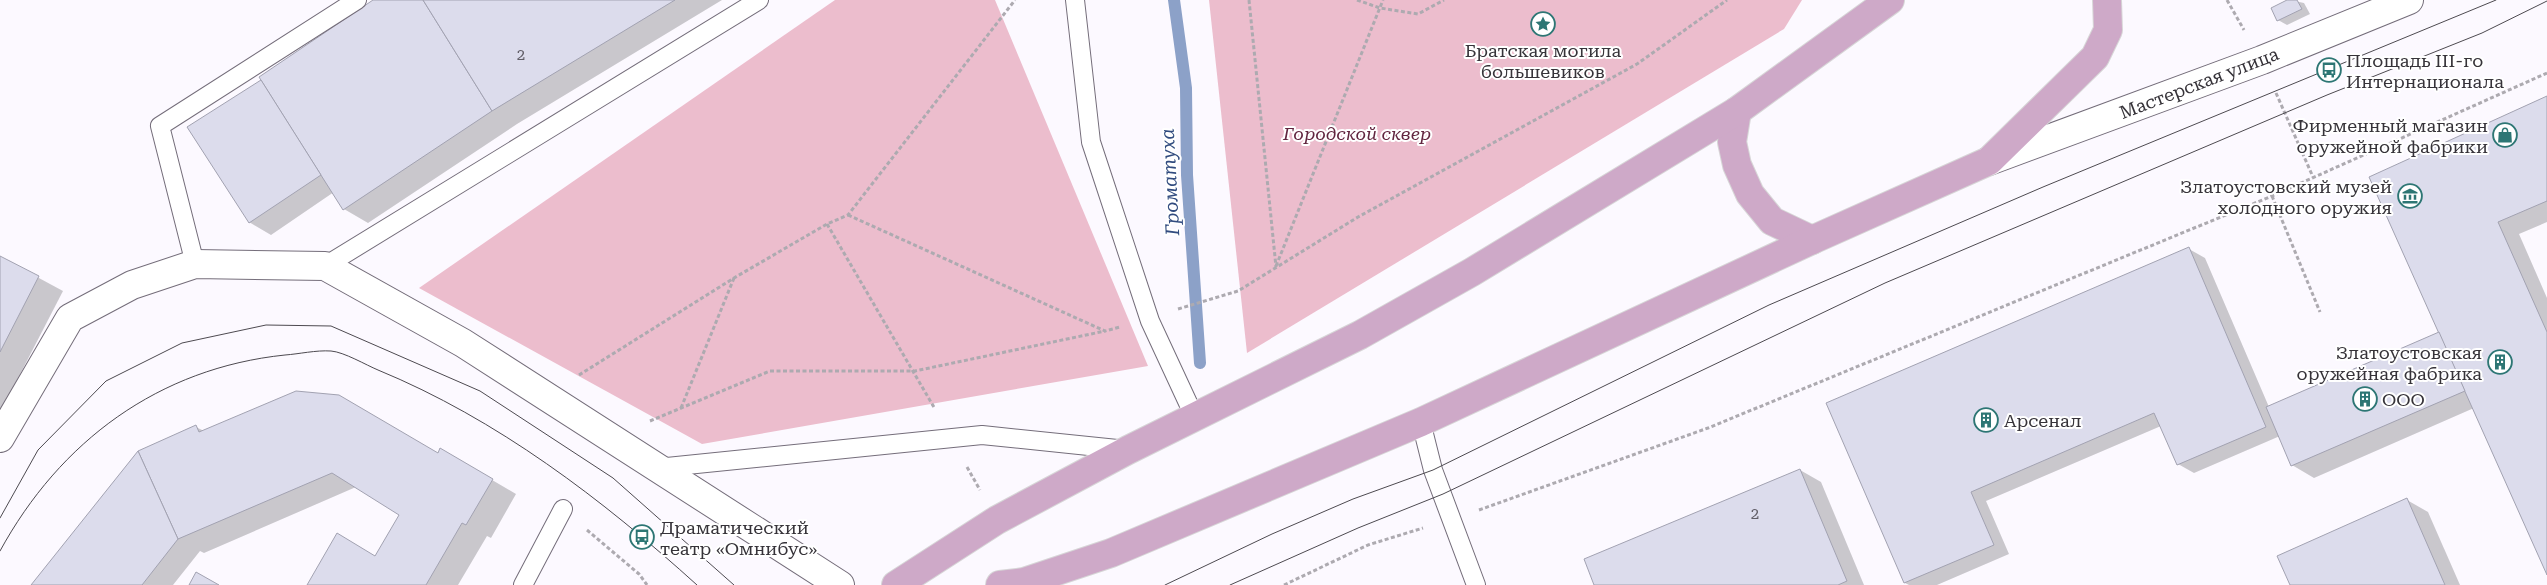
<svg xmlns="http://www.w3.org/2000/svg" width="2547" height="585" font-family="'Roboto Serif',serif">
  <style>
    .green { fill: #ecbdcd }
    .shadow { fill: #0003 }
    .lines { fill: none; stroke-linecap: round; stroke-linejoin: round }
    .stream { stroke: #8ca1c8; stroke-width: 12 }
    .building { fill: #dcdcec; stroke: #a2a2b1 }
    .lane-casing { stroke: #746d7a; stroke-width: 20 }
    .street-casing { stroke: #746d7a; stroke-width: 30 }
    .secondary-casing { stroke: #746d7a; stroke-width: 30 }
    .primary-casing { stroke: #d7d6d7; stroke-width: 30 }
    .path { stroke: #adaab0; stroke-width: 3; stroke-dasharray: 4 2.5; stroke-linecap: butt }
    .lane { stroke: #fff; stroke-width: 18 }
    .street { stroke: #fff; stroke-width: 28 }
    .secondary { stroke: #fff; stroke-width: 28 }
    .primary { stroke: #cea9c8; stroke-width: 28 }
    .tram { stroke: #4d4a50; stroke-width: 1 }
    .labels { text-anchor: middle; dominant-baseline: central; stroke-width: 4; stroke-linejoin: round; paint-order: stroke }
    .number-label { font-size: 15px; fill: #605d66 }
    .poi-label { font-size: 18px; fill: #363339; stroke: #fff; text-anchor: start }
    .street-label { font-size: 18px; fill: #363339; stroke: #fff }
    .park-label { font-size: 18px; font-style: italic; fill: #61253f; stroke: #fff }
    .water-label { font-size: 19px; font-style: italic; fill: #314b7f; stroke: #fff }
  </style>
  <rect width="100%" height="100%" fill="#fcf9ff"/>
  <g class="green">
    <polygon points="835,0 995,0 1148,366 702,444 419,288"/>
    <polygon points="1209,0 1802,0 1784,29 1247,353"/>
  </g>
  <g class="shadow">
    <polygon points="376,0 722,0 517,124 368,223 344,209 334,192 271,235 249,222 262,80"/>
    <polygon points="2290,0 2304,3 2310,14 2287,25 2278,20"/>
    <polygon points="2547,97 2547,222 2519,234 2547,298 2547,572 2474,408 2314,478 2292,465 2280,436 2194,473 2178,464 2161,426 1986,501 2009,554 1937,585 1909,585 1905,583 1828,403 2189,249 2205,258 2269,407 2441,332"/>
    <polygon points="0,257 63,291 0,413"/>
    <polygon points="196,427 204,431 438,454 441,450 516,494 491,538 487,536 458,585 309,585 376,557 401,514 356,487 204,553 200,551 173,585 33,585"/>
    <polygon points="1800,470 1821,482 1864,585 1596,585"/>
    <polygon points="2407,500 2428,512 2460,585 2291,585"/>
  </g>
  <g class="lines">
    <polyline class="stream" points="1174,0 1186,88 1187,175 1200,363"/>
  </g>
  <g class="building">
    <polygon points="373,0 423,0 492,111 343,210 259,77"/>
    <polygon points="423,0 675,0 492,111"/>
    <polygon points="2287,0 2297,0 2302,9 2277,21 2271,8"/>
    <polygon points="261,80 321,175 249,223 187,127"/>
    <polygon points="2547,96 2547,201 2498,222 2547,332 2547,575 2369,177"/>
    <polygon points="2189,247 2266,427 2177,465 2154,413 1971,492 1994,545 1904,583 1826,403"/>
    <polygon points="0,256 39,276 0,352"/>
    <polygon points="2439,332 2465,391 2291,466 2266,407"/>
    <polygon points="296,391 339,395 438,453 440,448 493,479 466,525 462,523 426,585 307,585 337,533 375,556 399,515 332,473 178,539 138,451 196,425 199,432"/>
    <polygon points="138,451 178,539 142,585 31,585"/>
    <polygon points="1800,469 1847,581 1838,585 1594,585 1584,559"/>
    <polygon points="2407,498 2445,585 2290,585 2277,556"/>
    <polygon points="196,572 219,585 189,585"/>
  </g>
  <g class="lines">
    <g class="lane-casing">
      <g id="lane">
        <polyline points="1075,0 1091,142 1150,321 1195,418"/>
        <polyline points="195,264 160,126 357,0"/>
        <polyline points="325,266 759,0"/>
        <polyline points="1421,422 1433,470 1476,585"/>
        <polyline points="657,468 982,435 1127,450"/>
        <polyline points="523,585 563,509"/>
      </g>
    </g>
    <g class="street-casing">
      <polyline id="street" points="0,438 70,318 132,285 195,264 325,266 463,343 840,585"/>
    </g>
    <g class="secondary-casing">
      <polyline id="secondary" points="1989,161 2262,60 2409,0"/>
    </g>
    <g class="primary-casing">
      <g id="primary">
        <polyline points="1737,111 1732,142 1737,165 1750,194 1772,221 1812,240"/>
        <polyline points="896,585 997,520 1128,450 1360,335 1472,272 1737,111 1890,0"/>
        <polyline points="1000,585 1024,582 1111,553 1421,422 1812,240 1989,161 2095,57 2108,30 2107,0"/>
      </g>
    </g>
    <g class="path">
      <polyline points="1249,0 1276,267"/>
      <polyline points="1357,0 1380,8 1418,14 1444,0"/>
      <polyline points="2227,0 2244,30"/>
      <polyline points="2276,93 2313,177"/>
      <polyline points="2272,196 2320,312"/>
      <polyline points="848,215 1105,331 1120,327"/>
      <polyline points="827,224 935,409"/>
      <polyline points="1276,266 1383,0"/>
      <polyline points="1178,309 1238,291 1358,217 1637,64 1727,0"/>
      <polyline points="579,375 734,278 827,224 848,215 1015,0"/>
      <polyline points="681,408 734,278"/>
      <polyline points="650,421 770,371 915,371 1105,331"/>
      <polyline points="967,467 980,490"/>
      <polyline points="1479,510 1708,428 2272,196 2547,73"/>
      <polyline points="587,530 639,574 647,585"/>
      <polyline points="1284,585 1368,545 1423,528"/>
    </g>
    <use href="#lane" class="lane"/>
    <use href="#street" class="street"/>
    <use href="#secondary" class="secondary"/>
    <use href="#primary" class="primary"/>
    <g class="tram">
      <polyline points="0,518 38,450 106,381 182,343 266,325 331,326 480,391 613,478 734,585"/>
      <path d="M0 551C60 441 159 368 285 355 299 354 316 350 331 351 344 352 366 365 378 370 497 419 602 499 697 585"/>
      <polyline points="1165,585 1272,534 1353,499 1433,470 1769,305 2043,187 2496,0"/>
      <polyline points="1230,585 1358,528 1443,494 1885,283 2327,95 2482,33 2547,1"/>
    </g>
  </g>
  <defs>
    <g id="sight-ring" transform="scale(1.25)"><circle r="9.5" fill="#fff" stroke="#2d7674" stroke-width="1.5"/><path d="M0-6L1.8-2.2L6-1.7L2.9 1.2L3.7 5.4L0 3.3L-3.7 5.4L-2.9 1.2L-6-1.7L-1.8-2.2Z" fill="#2d7674"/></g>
    <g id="bus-ring" transform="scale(1.25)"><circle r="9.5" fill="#fff" stroke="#2d7674" stroke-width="1.5"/><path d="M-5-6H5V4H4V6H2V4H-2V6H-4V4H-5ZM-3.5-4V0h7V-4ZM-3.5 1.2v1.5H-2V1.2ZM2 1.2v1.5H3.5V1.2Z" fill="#2d7674"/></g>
    <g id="shop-ring" transform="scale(1.25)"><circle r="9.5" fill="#fff" stroke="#2d7674" stroke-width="1.5"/><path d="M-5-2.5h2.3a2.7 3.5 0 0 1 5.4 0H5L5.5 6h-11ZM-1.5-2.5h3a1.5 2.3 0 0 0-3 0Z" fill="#2d7674"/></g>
    <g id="museum-ring" transform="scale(1.25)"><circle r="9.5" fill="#fff" stroke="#2d7674" stroke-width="1.5"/><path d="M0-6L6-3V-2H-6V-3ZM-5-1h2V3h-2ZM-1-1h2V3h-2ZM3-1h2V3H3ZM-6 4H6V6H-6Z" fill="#2d7674"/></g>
    <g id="building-ring" transform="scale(1.25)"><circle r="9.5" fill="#fff" stroke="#2d7674" stroke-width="1.5"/><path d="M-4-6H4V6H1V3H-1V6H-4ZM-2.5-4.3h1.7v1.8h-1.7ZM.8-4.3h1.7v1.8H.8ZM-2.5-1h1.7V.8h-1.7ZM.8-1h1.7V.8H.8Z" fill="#2d7674"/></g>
  </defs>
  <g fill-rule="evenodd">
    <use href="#sight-ring" x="1543" y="24"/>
    <use href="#bus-ring" x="2329" y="70"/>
    <use href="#shop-ring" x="2505" y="135"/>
    <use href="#museum-ring" x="2410" y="196"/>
    <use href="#building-ring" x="2500" y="362"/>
    <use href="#building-ring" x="2365" y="399"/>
    <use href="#building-ring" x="1986" y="420"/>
    <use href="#bus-ring" x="642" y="537"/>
  </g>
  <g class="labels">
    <g class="number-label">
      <text x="521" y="55">2</text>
      <text x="1755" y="514">2</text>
    </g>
    <g class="poi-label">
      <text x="1543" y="50" text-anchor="middle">Братская могила<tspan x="1543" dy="21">большевиков</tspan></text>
      <text x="2346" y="60">Площадь III-го<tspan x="2346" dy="21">Интернационала</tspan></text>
      <text x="2488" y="125" text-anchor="end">Фирменный магазин<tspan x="2488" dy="21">оружейной фабрики</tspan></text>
      <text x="2392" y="186" text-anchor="end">Златоустовский музей<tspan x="2392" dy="21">холодного оружия</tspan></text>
      <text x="2482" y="352" text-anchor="end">Златоустовская<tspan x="2482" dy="21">оружейная фабрика</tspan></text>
      <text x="2382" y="399">ООО</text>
      <text x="2004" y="420">Арсенал</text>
      <text x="660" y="527">Драматический<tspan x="660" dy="21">театр «Омнибус»</tspan></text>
    </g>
    <g class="street-label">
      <text transform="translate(2199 83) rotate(-21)">Мастерская улица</text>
    </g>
    <g class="park-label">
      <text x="1357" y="133">Городской сквер</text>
    </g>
    <g class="water-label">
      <text transform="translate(1170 182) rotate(-93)">Громатуха</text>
    </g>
  </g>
</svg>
